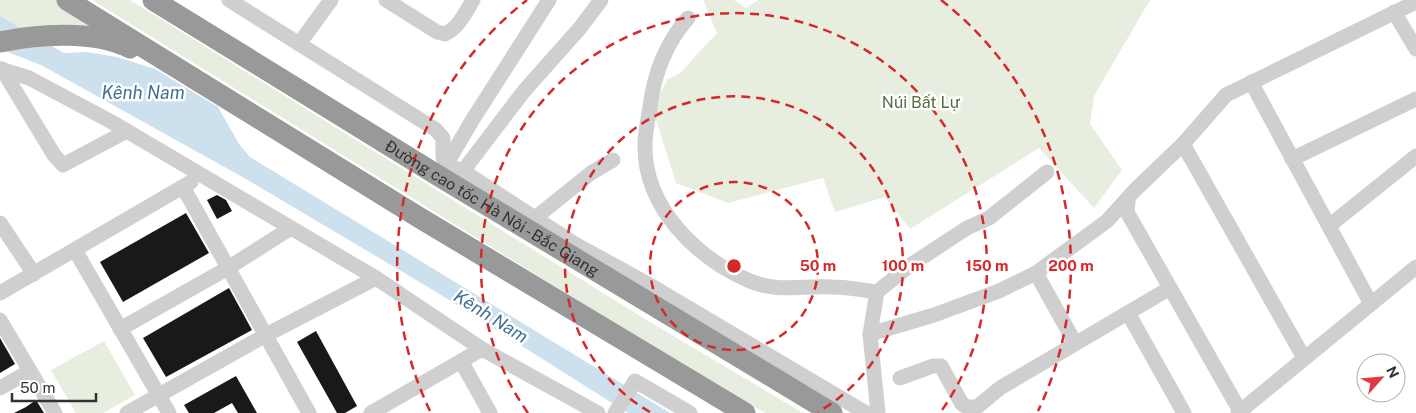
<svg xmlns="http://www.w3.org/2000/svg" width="1416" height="413" font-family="'Public Sans',sans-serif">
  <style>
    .green { fill: #e7eee0 }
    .water { fill: #cde0ed }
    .building { fill: #191919 }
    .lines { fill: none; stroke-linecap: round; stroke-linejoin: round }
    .minor { stroke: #cfcfcf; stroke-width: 15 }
    .highway { stroke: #999; stroke-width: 21 }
    .ring { fill: none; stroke: #d62828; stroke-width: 2.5; stroke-dasharray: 9 6 }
    .labels { text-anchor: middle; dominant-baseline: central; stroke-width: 5; stroke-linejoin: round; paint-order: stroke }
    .park-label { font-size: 16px; fill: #536e3e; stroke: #fff }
    .street-label { font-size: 16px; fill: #323232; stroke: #fff }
    .water-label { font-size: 18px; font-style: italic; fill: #3f7194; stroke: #fff }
    .centre { fill: #d62828; stroke: #fff; stroke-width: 2.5 }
    .ring-label { font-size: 15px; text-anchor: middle; font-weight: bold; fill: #d62828; stroke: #fff; stroke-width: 5; stroke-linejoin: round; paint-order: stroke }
  </style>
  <rect width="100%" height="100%" fill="#fff"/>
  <g class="green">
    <polygon points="0,0 57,0 98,27 0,36"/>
    <polygon points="92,0 130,0 645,319 803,413 765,413 624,329"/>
    <polygon points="703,0 734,0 746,8 758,0 1150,0 1094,96 1090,124 1122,170 1094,208 1039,148 910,229 885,197 835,212 823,178 728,203 676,183 652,107 668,79 679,74 717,33"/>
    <polygon points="104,341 135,395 103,413 76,413 51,370"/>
  </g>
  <polygon class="water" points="0,16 64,53 87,52 117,57 155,69 218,107 239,144 250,157 670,413 628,413 433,290 246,179 41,65 0,49"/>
  <g class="building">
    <polygon points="217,195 226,200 232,211 217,219 207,200"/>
    <polygon points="186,213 209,253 123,302 100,262"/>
    <polygon points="229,288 252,330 166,377 143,338"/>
    <polygon points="316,331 357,406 345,413 337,413 297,342"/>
    <polygon points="0,338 15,364 0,373"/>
    <polygon points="236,376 257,413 238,413 232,403 214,413 189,413 184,405"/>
    <polygon points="36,400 44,413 14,413 26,407"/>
  </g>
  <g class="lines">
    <g class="minor">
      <polyline points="229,0 435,129 443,138 443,158 452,167 463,171"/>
      <path d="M386 0 437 32 445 34C459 27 465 13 473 0"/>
      <polyline points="601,0 580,28 524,91 463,171 575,244 648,284 866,413"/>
      <polyline points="1394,12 1416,49"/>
      <path d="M688 18C666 43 654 74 650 107 648 120 645 132 645 145 644 207 696 258 750 281 778 293 803 285 832 287 847 287 862 290 877 292"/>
      <polyline points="299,44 331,0"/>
      <polyline points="0,69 29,78 110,121 376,278 482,349 598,413"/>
      <polyline points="2,69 54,155 63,165 127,131"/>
      <polyline points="1251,82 1371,304"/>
      <polyline points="1183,144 1304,358"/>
      <polyline points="1292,159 1416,99"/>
      <polyline points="447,163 473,119 549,0"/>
      <polyline points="183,187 309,413"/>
      <polyline points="1128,201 1127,212 1240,411"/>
      <polyline points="535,218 591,173 613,160"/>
      <polyline points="0,223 34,274"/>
      <polyline points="1329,226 1416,156"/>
      <polyline points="75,250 169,413"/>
      <polyline points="1036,273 1075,343"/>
      <polyline points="0,293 191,182"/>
      <polyline points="1128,313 1184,413"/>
      <polyline points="0,320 55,413"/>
      <polyline points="120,329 228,268 291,228"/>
      <polyline points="870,334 934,315 999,291 1036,273 1107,221 1135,190 1183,144 1226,95 1416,2"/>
      <polyline points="461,361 490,413"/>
      <polyline points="900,378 933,366 941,366 962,404 967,407 977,407 1000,388 1170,288"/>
      <polyline points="0,388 30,371"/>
      <polyline points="127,413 266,335 376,278"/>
      <polyline points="371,413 482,349"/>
      <polyline points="615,413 635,381 690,413"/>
      <polyline points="878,413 870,334 877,292 909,266 967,228 989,218 1047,172"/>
      <polyline points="1238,413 1416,267"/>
    </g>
    <g class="highway">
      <polyline points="67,0 420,218 745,413"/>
      <path id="s1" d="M153 0 442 178 832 413"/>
      <path d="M0 42C37 34 95 30 130 48"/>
    </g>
  </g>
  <g class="ring">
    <circle cx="734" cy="266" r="84"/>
    <path d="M650 412A169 169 0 1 1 818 412"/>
    <path d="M528 413A253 253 0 1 1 940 413"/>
    <path d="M430 411A337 337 0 0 1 527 0M941 0A337 337 0 0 1 1038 411"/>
  </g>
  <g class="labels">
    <g class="park-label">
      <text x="921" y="102">Núi Bất Lự</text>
    </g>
    <g class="street-label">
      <text stroke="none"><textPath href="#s1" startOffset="398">Đường cao tốc Hà Nội - Bắc Giang</textPath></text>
    </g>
    <g class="water-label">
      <text x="143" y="92">Kênh Nam</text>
      <text transform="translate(491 316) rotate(32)">Kênh Nam</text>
    </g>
  </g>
  <circle cx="734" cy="266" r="8" class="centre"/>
  <g class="ring-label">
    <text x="818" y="271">50 m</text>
    <text x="903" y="271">100 m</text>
    <text x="987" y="271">150 m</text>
    <text x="1071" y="271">200 m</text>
  </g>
  <g transform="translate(1381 378) rotate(63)"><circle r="24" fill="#ffffff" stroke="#adadad"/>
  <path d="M0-4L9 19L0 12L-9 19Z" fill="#e43840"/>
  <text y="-8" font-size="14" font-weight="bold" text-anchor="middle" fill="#323232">N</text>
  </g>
  <path d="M12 393v8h84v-8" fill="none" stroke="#323232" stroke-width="2.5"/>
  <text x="20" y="393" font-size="15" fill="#323232" stroke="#ffffff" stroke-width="4" paint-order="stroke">50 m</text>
</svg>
